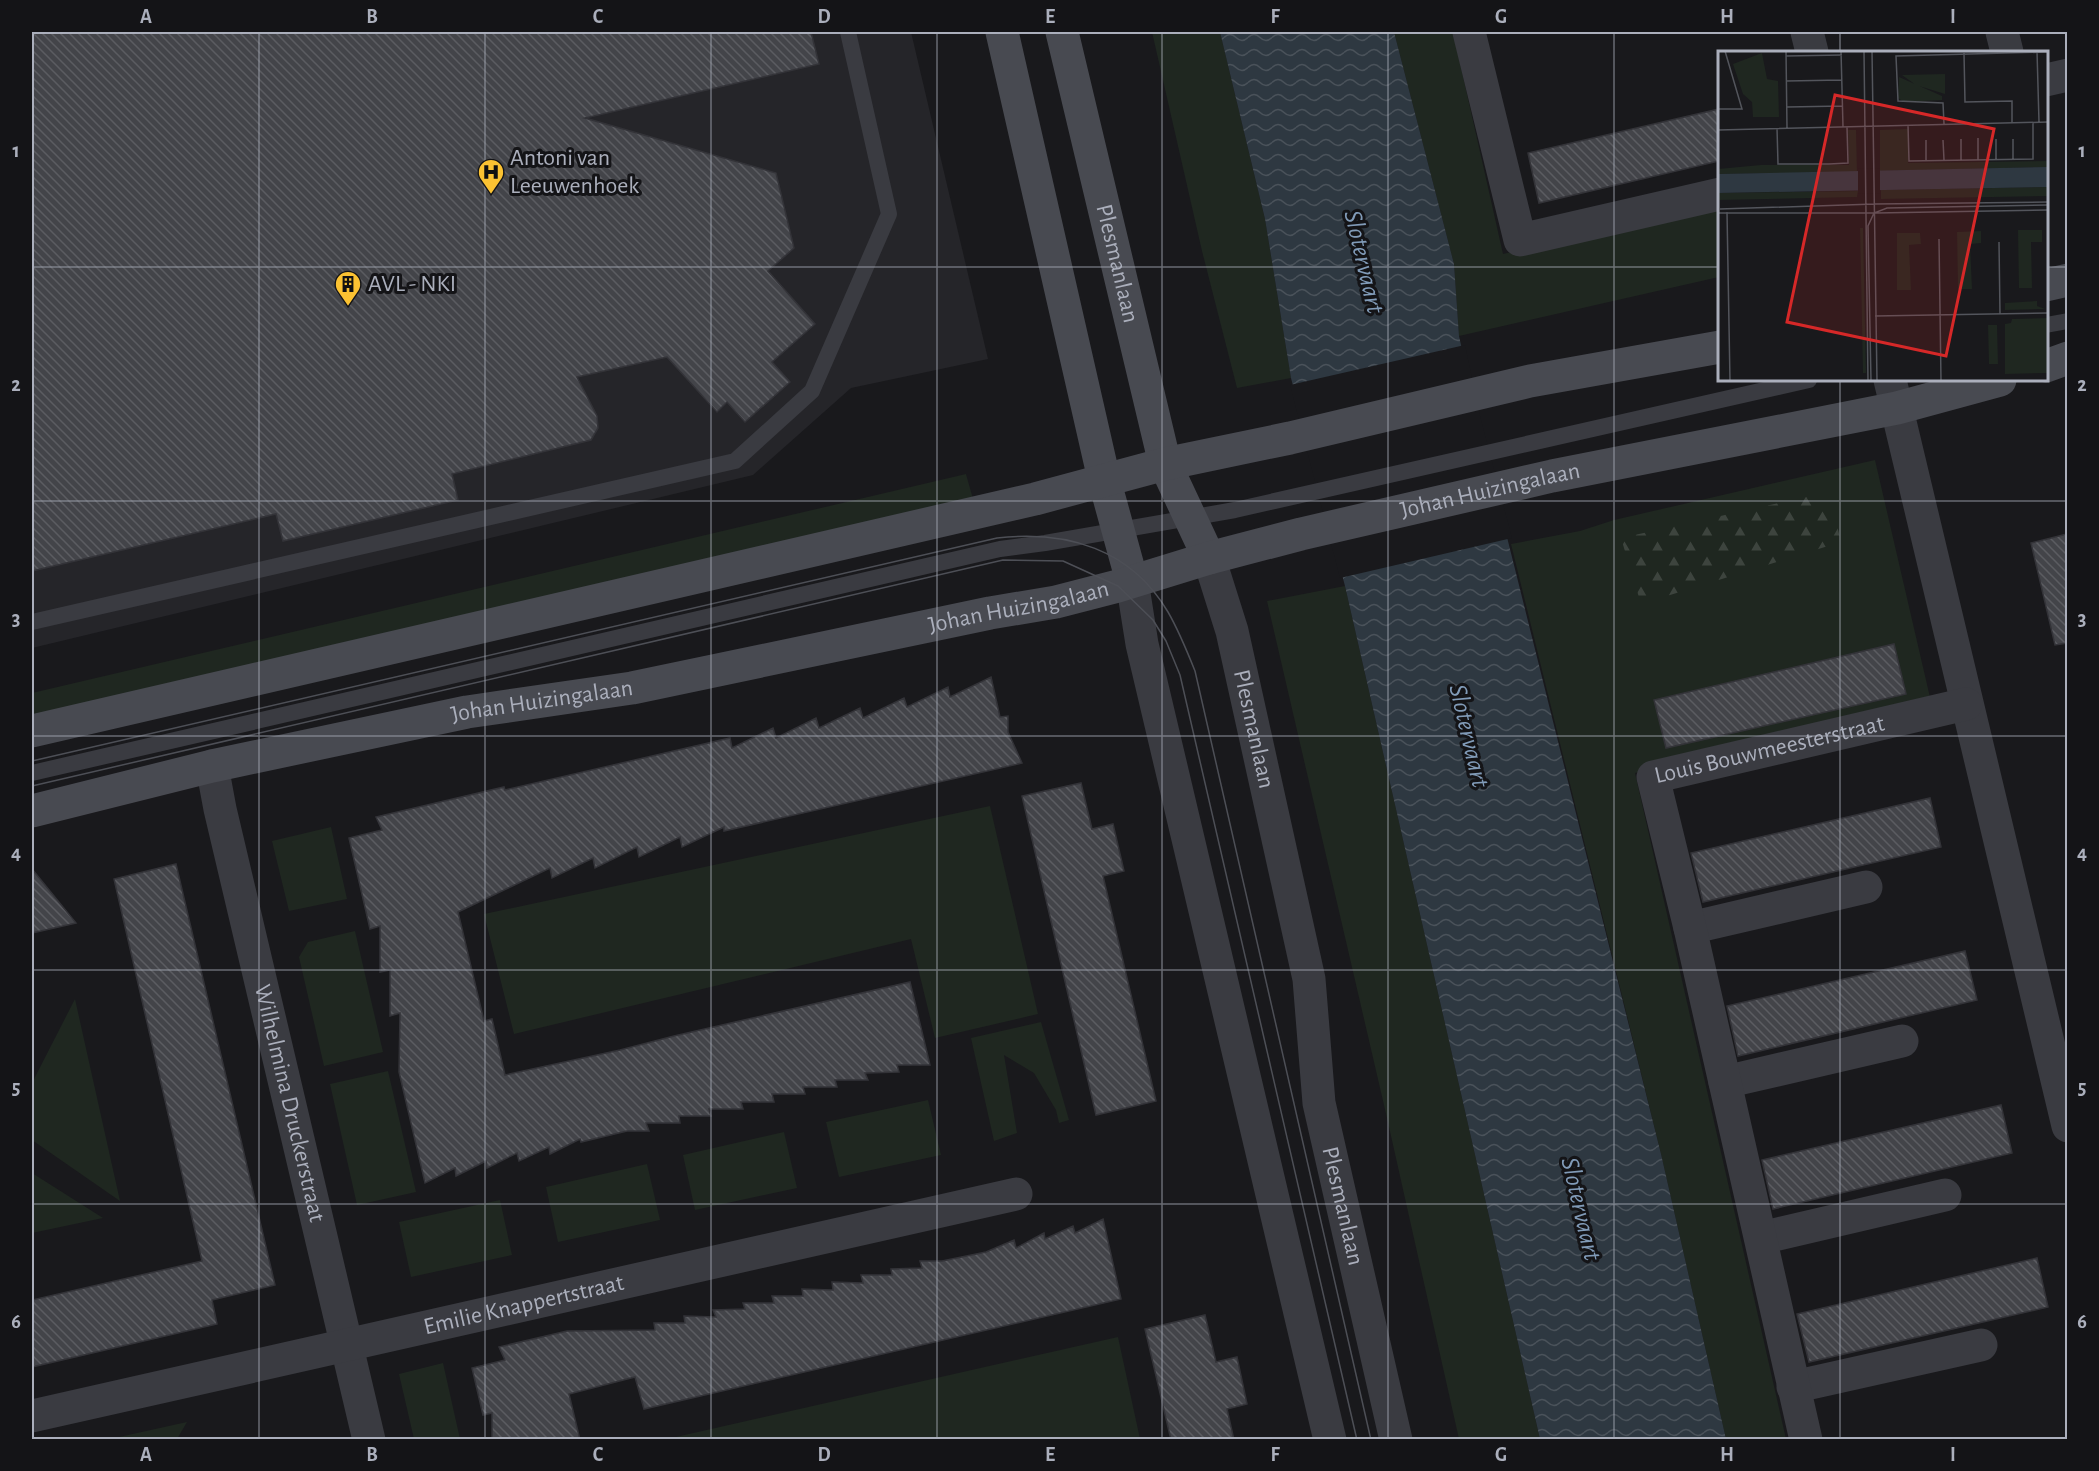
<svg xmlns="http://www.w3.org/2000/svg" width="2099" height="1471" font-family="'Alegreya Sans',sans-serif">
  <style>
    .built { fill: #252529 }
    .grass { fill: #1f2720 }
    .forest { fill: url(#forest-firs) }
    .water { fill: url(#water-waves) }
    .pier { fill: #19191c }
    .building { fill: url(#building-back-hatch); stroke: #333338; stroke-width: 1.5 }
    .lines { fill: none; stroke-linecap: round; stroke-linejoin: round }
    .service { stroke: #3a3b41; stroke-width: 16 }
    .minor { stroke: #3a3b41; stroke-width: 33 }
    .tertiary { stroke: #3a3b41; stroke-width: 33 }
    .secondary { stroke: #484a51; stroke-width: 33 }
    .tram { stroke: #4d4f56; stroke-width: 1.5 }
    .grid { fill: none; stroke: #abafbc; stroke-width: 1.5; stroke-opacity: 0.55 }
    .labels { text-anchor: middle; dominant-baseline: central; stroke-width: 6; stroke-linejoin: round; paint-order: stroke }
    .poi-label { font-size: 24px; fill: #abafbc; stroke: #141417; text-anchor: start }
    .street-label { font-size: 24px; fill: #abafbc; stroke: #141417 }
    .water-label { font-size: 26px; font-style: italic; fill: #819bb8; stroke: #141417 }
    .inset-road { fill: none; stroke: #53555c; stroke-width: 1.5 }
    .view { fill: #d62828; fill-opacity: 0.15; stroke: #d62828; stroke-width: 3 }
    .inset-edge { fill: none; stroke: #abafbc; stroke-width: 3 }
    .neatline { fill: none; stroke: #abafbc; stroke-width: 2 }
    .grid-label { font-size: 20px; text-anchor: middle; font-weight: bold; fill: #abafbc }
  </style>
  <defs>
    <pattern id="forest-firs" width="22" height="20" patternUnits="userSpaceOnUse" patternTransform="scale(1.5)"><rect width="22" height="20" fill="#1f2720"/><path d="M5 1l3.5 6h-7zM16 11l3.5 6h-7z" fill="#3d443e"/></pattern>
    <pattern id="water-waves" width="16" height="10" patternUnits="userSpaceOnUse" patternTransform="scale(1.5)"><rect width="16" height="10" fill="#2e3841"/><path d="M0 5q4-4 8 0t8 0" fill="none" stroke="#4a525a"/></pattern>
    <pattern id="building-back-hatch" width="6" height="6" patternUnits="userSpaceOnUse" patternTransform="scale(1.5)"><rect width="6" height="6" fill="#434449"/><path d="M-1 5l2 2M0 0l6 6M5-1l2 2" fill="none" stroke="#5b5c61"/></pattern>
  </defs>
  <rect width="100%" height="100%" fill="#19191c"/>
  <polygon class="built" points="32,32 911,32 988,359 851,388 753,475 32,648"/>
  <g class="grass">
    <polygon points="1152,32 1220,32 1265,219 1291,378 1237,388 1202,251"/>
    <polygon points="1394,32 1453,32 1503,254 1719,204 1719,277 1459,336 1454,264"/>
    <polygon points="1875,460 1932,706 1635,773 1786,1439 1726,1439 1661,1154 1511,544 1580,531 1614,520"/>
    <polygon points="966,474 973,499 32,721 32,693"/>
    <polygon points="1345,586 1540,1439 1459,1439 1387,1118 1267,601"/>
    <polygon points="990,806 1038,1014 935,1038 911,939 514,1034 484,914"/>
    <polygon points="331,827 347,899 289,911 272,841"/>
    <polygon points="355,931 383,1052 324,1066 299,957 308,942"/>
    <polygon points="75,999 120,1201 32,1140 32,1083"/>
    <polygon points="1041,1022 1069,1120 1059,1123 1056,1110 1034,1073 1004,1055 1017,1133 994,1141 971,1038"/>
    <polygon points="388,1071 416,1192 357,1205 330,1084"/>
    <polygon points="928,1100 941,1155 839,1177 826,1122"/>
    <polygon points="784,1132 797,1188 695,1210 683,1155"/>
    <polygon points="647,1164 660,1220 558,1242 546,1187"/>
    <polygon points="32,1173 103,1218 32,1233"/>
    <polygon points="500,1200 512,1255 411,1277 399,1222"/>
    <polygon points="1118,1337 1140,1439 667,1439"/>
    <polygon points="443,1363 460,1439 414,1439 399,1374"/>
    <polygon points="187,1422 177,1439 110,1439"/>
  </g>
  <polygon class="forest" points="1829,492 1841,542 1641,604 1621,538"/>
  <polygon class="water" points="1220,32 1394,32 1454,264 1459,336 1477,417 1661,1154 1726,1439 1540,1439 1345,586 1291,378 1265,219"/>
  <polygon class="pier" points="1465,345 1480,416 1512,538 1340,578 1290,385"/>
  <g class="building">
    <polygon points="32,32 811,32 819,64 585,118 776,173 794,248 768,271 815,324 772,362 790,382 745,422 727,402 717,412 667,357 577,377 597,416 598,428 591,440 452,474 458,500 283,541 276,514 32,571"/>
    <polygon points="1719,109 1719,161 1539,203 1528,153"/>
    <polygon points="2067,534 2067,643 2055,645 2031,543"/>
    <polygon points="1894,644 1906,694 1666,748 1654,700"/>
    <polygon points="991,677 1000,717 1008,716 1008,732 1022,763 724,831 724,827 682,847 680,837 639,857 637,847 595,868 593,858 552,878 550,868 458,912 484,1021 492,1019 505,1075 620,1050 674,1036 910,982 930,1065 897,1065 899,1072 865,1073 868,1080 835,1080 837,1087 803,1087 805,1094 772,1094 774,1102 741,1102 743,1109 709,1109 711,1116 679,1116 680,1123 646,1123 649,1131 627,1131 581,1142 580,1139 550,1154 549,1147 519,1161 517,1153 487,1168 486,1161 456,1176 455,1168 425,1183 399,1072 400,1013 390,1016 390,970 380,972 380,926 370,929 349,838 382,830 376,817 504,787 505,790 730,738 732,748 773,728 776,738 816,718 819,728 860,708 863,718 904,698 907,707 948,687 950,697"/>
    <polygon points="1081,783 1092,829 1113,824 1124,871 1103,876 1156,1101 1096,1115 1022,796"/>
    <polygon points="1930,798 1941,847 1703,902 1691,853"/>
    <polygon points="176,864 275,1285 212,1300 217,1324 32,1367 32,1300 202,1261 114,879"/>
    <polygon points="32,869 76,923 32,933"/>
    <polygon points="1965,951 1977,1000 1738,1056 1727,1006"/>
    <polygon points="2001,1105 2012,1153 1773,1209 1762,1160"/>
    <polygon points="1103,1219 1121,1299 644,1409 635,1377 569,1394 580,1440 492,1440 492,1413 483,1415 472,1368 505,1360 499,1347 567,1331 655,1330 654,1323 685,1323 684,1316 716,1317 713,1310 745,1309 743,1303 774,1303 772,1296 803,1296 802,1289 833,1290 832,1282 863,1283 861,1275 892,1275 891,1269 922,1268 920,1261 942,1261 986,1252 1014,1240 1016,1248 1044,1233 1045,1239 1073,1226 1075,1233"/>
    <polygon points="2037,1258 2048,1307 1809,1362 1797,1314"/>
    <polygon points="1205,1315 1216,1362 1237,1357 1247,1404 1227,1409 1234,1440 1171,1440 1145,1329"/>
  </g>
  <g class="lines">
    <g class="service">
      <polyline points="2046,325 2068,321"/>
      <polyline points="32,622 735,461 812,391 889,214 848,32"/>
      <polyline points="32,773 1000,549 1045,543 1235,510 1809,380"/>
    </g>
    <g class="minor">
      <polyline points="1469,32 1520,240 1720,194"/>
      <polyline points="1807,32 1812,52"/>
      <polyline points="2002,32 2007,52"/>
      <polyline points="2046,80 2068,75"/>
      <polyline points="1890,380 2068,1126"/>
      <path id="s1" d="M212 766 220 809 369 1440"/>
      <polyline points="1690,928 1866,887"/>
      <polyline points="1725,1082 1902,1041"/>
      <polyline points="1761,1238 1945,1195"/>
      <polyline points="1793,1387 1981,1345"/>
      <path id="s2" d="M32 1416 1016 1194"/>
      <path id="s3" d="M1806 1440 1690 928 1653 777 1966 704"/>
    </g>
    <g class="tertiary">
      <path id="s4" d="M1209 558 1232 631 1309 979 1319 1103 1396 1440"/>
      <polyline points="1132,581 1142,644 1151,682 1330,1440"/>
    </g>
    <g class="secondary">
      <polyline points="1002,32 1104,479 1132,581"/>
      <path id="s5" d="M1062 32 1165 464 1209 558"/>
      <polyline points="2046,285 2068,280"/>
      <polyline points="2046,366 2068,358"/>
      <polyline points="32,731 1035,499 1165,464 1290,438 1530,381 1720,347"/>
      <path id="s6" d="M32 811 212 766 467 712 632 688 990 613 1056 602 1118 586 1209 558 1301 534 1552 476 1897 408 2000 380"/>
    </g>
    <g class="tram">
      <path d="M32 761 997 538C1067 530 1131 549 1168 612 1179 631 1187 651 1195 671L1371 1440"/>
      <polyline points="32,786 1003,560 1063,561 1118,586 1153,620 1166,641 1180,675 1357,1440"/>
    </g>
  </g>
  <path class="grid" d="M259 32V1440M485 32V1440M711 32V1440M937 32V1440M1162 32V1440M1388 32V1440M1614 32V1440M1840 32V52M32 267H1720M2046 267H2068M1840 380V1440M32 501H2068M32 736H2068M32 970H2068M32 1204H2068"/>
  <defs>
    <g id="hospital-pin" transform="scale(1.35)"><path d="M0 17L-7.5 6A9.5 9.5 0 1 1 7.5 6Z" fill="#fbc232" stroke="#141417"/><path d="M-5-5h3v3.5h4V-5h3V5h-3V1.5h-4V5h-3Z" fill="#111"/></g>
    <g id="building-pin" transform="scale(1.35)"><path d="M0 17L-7.5 6A9.5 9.5 0 1 1 7.5 6Z" fill="#fbc232" stroke="#141417"/><path d="M-4-6H4V6H1V3H-1V6H-4ZM-2.5-4.3h1.7v1.8h-1.7ZM.8-4.3h1.7v1.8H.8ZM-2.5-1h1.7V.8h-1.7ZM.8-1h1.7V.8H.8Z" fill="#111"/></g>
  </defs>
  <g fill-rule="evenodd">
    <use href="#hospital-pin" x="491" y="172"/>
    <use href="#building-pin" x="348" y="284"/>
  </g>
  <g class="labels">
    <g class="poi-label">
      <text x="510" y="158">Antoni van<tspan x="510" dy="28">Leeuwenhoek</tspan></text>
      <text x="368" y="284">AVL - NKI</text>
    </g>
    <g class="street-label">
      <text stroke="none"><textPath href="#s5" startOffset="238">Plesmanlaan</textPath></text>
      <text stroke="none"><textPath href="#s6" startOffset="1494">Johan Huizingalaan</textPath></text>
      <text stroke="none"><textPath href="#s6" startOffset="1008">Johan Huizingalaan</textPath></text>
      <text stroke="none"><textPath href="#s6" startOffset="522">Johan Huizingalaan</textPath></text>
      <text stroke="none"><textPath href="#s4" startOffset="177">Plesmanlaan</textPath></text>
      <text stroke="none"><textPath href="#s3" startOffset="800">Louis Bouwmeesterstraat</textPath></text>
      <text stroke="none"><textPath href="#s1" startOffset="346">Wilhelmina Druckerstraat</textPath></text>
      <text stroke="none"><textPath href="#s4" startOffset="663">Plesmanlaan</textPath></text>
      <text stroke="none"><textPath href="#s2" startOffset="504">Emilie Knappertstraat</textPath></text>
    </g>
    <g class="water-label">
      <text transform="translate(1364 262) rotate(77)">Slotervaart</text>
      <text transform="translate(1469 736) rotate(77)">Slotervaart</text>
      <text transform="translate(1581 1209) rotate(77)">Slotervaart</text>
    </g>
  </g>
  <g transform="translate(1718 51)">
    <rect width="330" height="330" fill="#19191c"/>
    <path d="M190 78V112L330 110V116L162 120V79ZM130 79H138L139 121 0 123V118L43 114H131ZM330 136V145L163 148V139ZM140 140 139 146 0 149V142ZM142 177H145L148 322H145ZM300 179H324V191H313L314 237H301ZM263 180V192L252 193 254 238H240L239 181ZM179 182H202L203 193 191 194 193 239H179ZM319 250V255L327 258 287 259V252ZM270 274H279L280 313H271Z" fill="#1f2720"/>
    <path d="M227 23V43L198 34 184 24ZM181 26 224 45V49L186 51 180 47Z" fill="#1f2720"/>
    <path d="M44 2 49 28 60 30 61 66H35L34 51 25 43 15 13ZM330 267V322L287 323V273L293 272 294 268Z" fill="#1f2720"/>
    <path d="M330 116V136L0 142V123Z" fill="#2e3841"/>
    <path d="M162 117V142L140 143V118Z" fill="#19191c"/>
    <path class="inset-road" d="M68 0 69 77M123 0 125 76M146 0 150 330M154 0 159 330M319 0 321 71M246 2 247 51 294 50V72M68 5 124 4M68 30 124 29M69 56 125 55M0 58H24L7 0M226 73 225 52 180 50 178 5 330 1M190 74 191 110 315 108V71M59 77 60 113H111L130 112 129 76M0 79 330 71M260 87V109M243 88V109M278 88V108M295 88V108M208 89V109M225 89 226 109M157 153 330 151M2 158 157 153M9 161 12 330M0 162H158M158 162 330 159M221 188 223 330M281 191 282 263M157 265 330 262M153 330 150 175 156 162 169 157 330 154"/>
    <path class="view" d="M117 44 276 78 228 305 69 271Z"/>
    <rect width="330" height="330" class="inset-edge"/>
  </g>
  <rect width="2099" height="1471" fill="none" stroke="#141417" stroke-width="66"/>
  <rect x="33" y="33" width="2033" height="1405" class="neatline"/>
  <g class="grid-label">
    <text x="146" y="23">A</text>
    <text x="372" y="23">B</text>
    <text x="598" y="23">C</text>
    <text x="824" y="23">D</text>
    <text x="1050" y="23">E</text>
    <text x="1275" y="23">F</text>
    <text x="1501" y="23">G</text>
    <text x="1727" y="23">H</text>
    <text x="1953" y="23">I</text>
    <text x="16" y="157">1</text>
    <text x="2082" y="157">1</text>
    <text x="16" y="391">2</text>
    <text x="2082" y="391">2</text>
    <text x="16" y="625">3</text>
    <text x="2082" y="625">3</text>
    <text x="16" y="859">4</text>
    <text x="2082" y="859">4</text>
    <text x="16" y="1094">5</text>
    <text x="2082" y="1094">5</text>
    <text x="16" y="1328">6</text>
    <text x="2082" y="1328">6</text>
    <text x="146" y="1461">A</text>
    <text x="372" y="1461">B</text>
    <text x="598" y="1461">C</text>
    <text x="824" y="1461">D</text>
    <text x="1050" y="1461">E</text>
    <text x="1275" y="1461">F</text>
    <text x="1501" y="1461">G</text>
    <text x="1727" y="1461">H</text>
    <text x="1953" y="1461">I</text>
  </g>
</svg>
